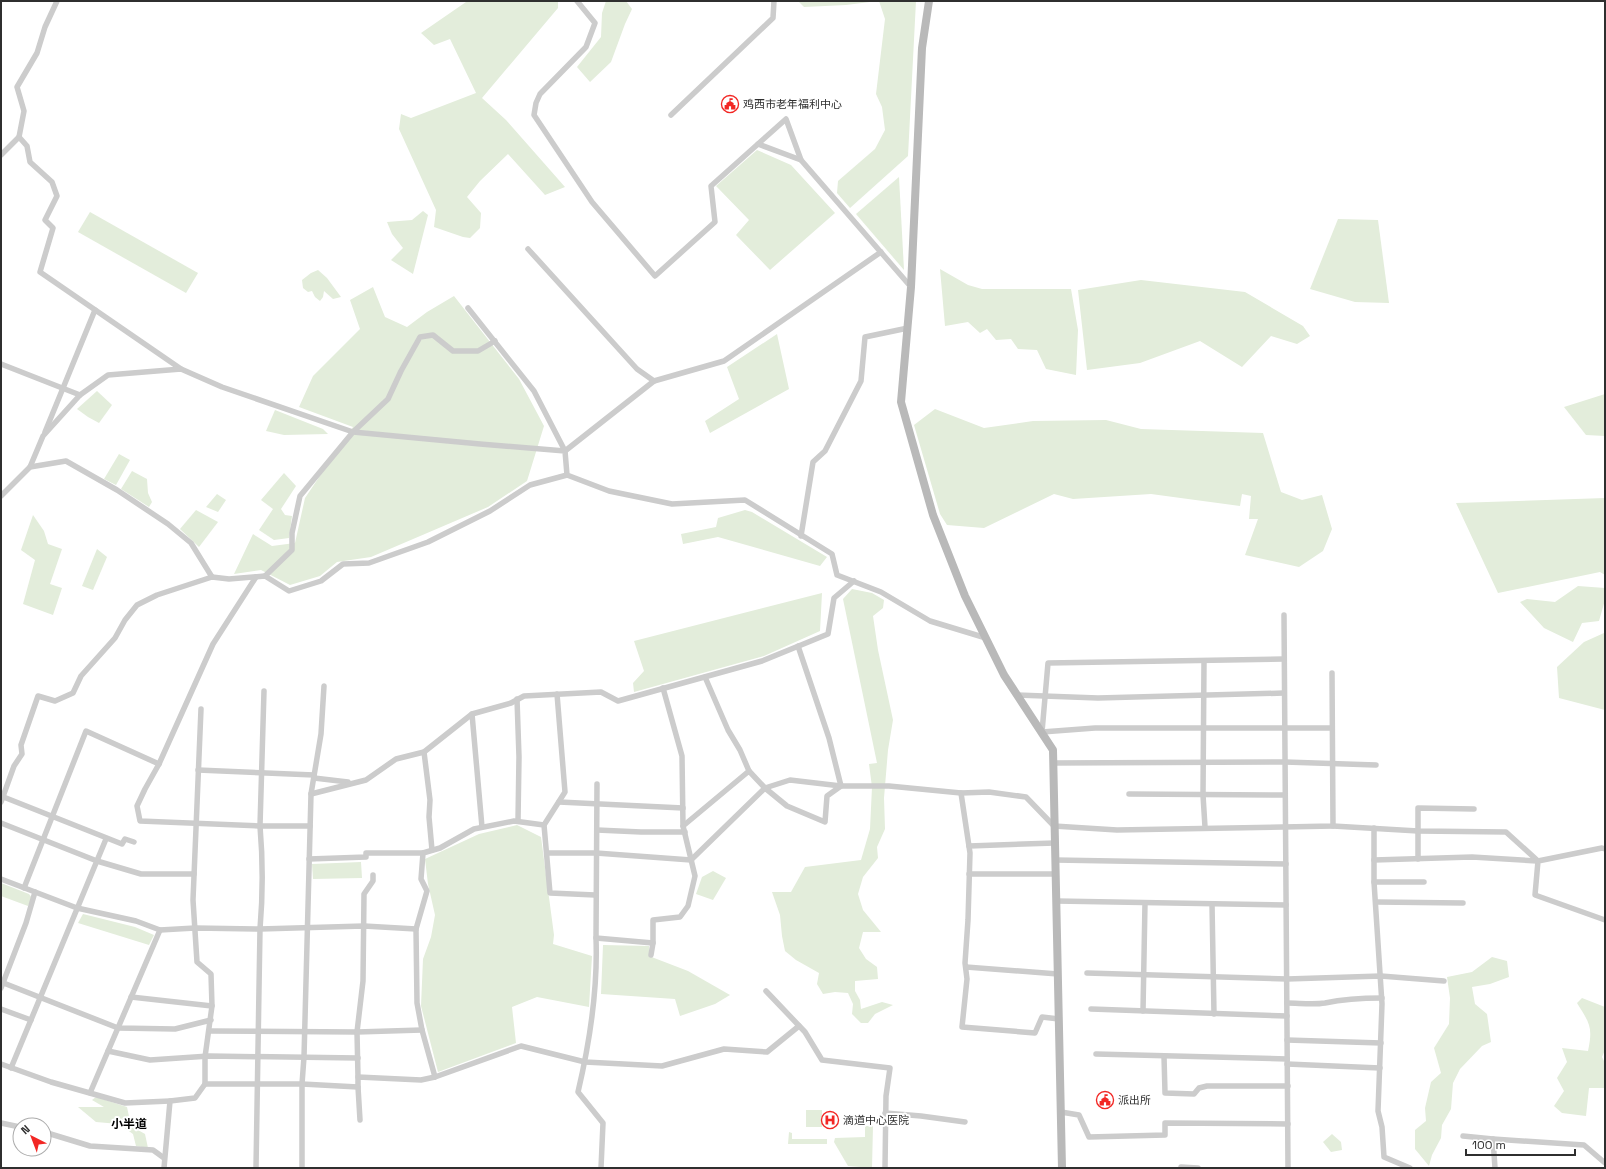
<svg xmlns="http://www.w3.org/2000/svg" width="1606" height="1169" font-family="'Space Grotesk','Noto Sans SC',sans-serif">
  <style>
    .green { fill: #e3eddb }
    .lines { fill: none; stroke-linecap: round; stroke-linejoin: round }
    .street { stroke: #ccc; stroke-width: 5.5 }
    .secondary { stroke: #b9b9b9; stroke-width: 8 }
    .labels { text-anchor: middle; dominant-baseline: central; stroke-width: 4; stroke-linejoin: round; paint-order: stroke }
    .poi-label { font-size: 11px; fill: #2f2f2f; stroke: #fff; text-anchor: start }
    .neighbourhood-label { font-size: 12px; font-weight: bold; fill: #000; stroke: #fff }
  </style>
  <rect width="100%" height="100%" fill="#fff"/>
  <g class="green">
    <polygon points="466,1 558,1 558,8 482,98 506,120 565,187 545,195 508,154 480,181 467,197 481,213 480,228 470,238 463,237 434,227 436,210 399,129 401,114 411,118 476,93 450,39 434,45 421,33 466,2"/>
    <polygon points="606,1 626,1 632,9 625,24 611,62 590,82 577,67 601,37 602,13"/>
    <polygon points="798,1 878,1 846,5 804,7"/>
    <polygon points="879,1 916,1 908,156 850,208 837,193 838,181 875,149 885,130 882,107 876,94 885,19"/>
    <polygon points="757,150 791,165 835,213 770,270 736,235 749,220 716,186"/>
    <polygon points="899,177 904,270 856,214"/>
    <polygon points="423,211 428,215 413,274 391,260 403,248 392,234 387,222 412,220"/>
    <polygon points="90,212 198,273 186,293 78,232"/>
    <polygon points="1338,219 1378,220 1389,303 1355,302 1310,289"/>
    <polygon points="940,269 968,285 982,289 1071,289 1078,330 1076,375 1046,369 1037,350 1018,349 1011,339 996,340 987,329 980,333 968,322 945,326"/>
    <polygon points="318,270 327,278 341,297 333,299 324,291 323,297 320,301 315,297 312,291 308,292 303,288 302,280 311,273"/>
    <polygon points="1141,280 1245,292 1303,326 1310,336 1297,344 1271,336 1242,367 1200,341 1140,363 1087,370 1078,290"/>
    <polygon points="373,287 385,317 407,327 427,312 454,296 519,379 544,426 527,481 488,507 371,557 337,562 320,576 290,585 261,570 234,574 253,534 272,546 295,543 305,498 353,427 299,407 313,376 360,329 350,300"/>
    <polygon points="777,334 789,389 710,433 705,421 739,399 727,367"/>
    <polygon points="97,391 112,405 99,423 88,417 77,409"/>
    <polygon points="1605,394 1605,436 1586,435 1564,407"/>
    <polygon points="935,409 984,428 1033,421 1106,420 1141,429 1263,433 1281,492 1302,500 1322,495 1332,529 1323,551 1299,567 1245,555 1258,519 1249,519 1251,496 1242,494 1240,506 1151,494 1073,499 1054,494 984,528 947,525 940,514 914,425"/>
    <polygon points="275,410 323,429 328,434 284,435 266,431"/>
    <polygon points="119,454 130,460 116,485 104,479"/>
    <polygon points="132,471 147,479 148,493 152,502 149,507 121,489"/>
    <polygon points="284,473 296,486 281,509 285,515 292,516 289,538 274,540 259,530 273,509 261,500"/>
    <polygon points="217,494 226,500 218,512 206,507"/>
    <polygon points="1605,498 1605,575 1600,572 1498,593 1456,503"/>
    <polygon points="196,510 218,522 199,547 180,529"/>
    <polygon points="745,510 752,512 827,557 820,566 718,537 683,544 681,534 716,527 718,518"/>
    <polygon points="33,515 44,531 48,544 62,549 50,584 62,588 53,615 23,604 35,560 21,550"/>
    <polygon points="97,549 107,557 93,590 82,586"/>
    <polygon points="1578,586 1605,588 1605,600 1599,621 1582,623 1573,642 1544,628 1520,602 1527,599 1555,602"/>
    <polygon points="852,589 872,593 884,600 883,608 873,616 878,650 893,720 888,750 884,798 885,829 877,847 878,858 863,877 858,894 863,910 881,932 863,932 859,948 866,959 877,967 878,979 855,981 855,991 860,1000 861,1009 882,1002 893,1005 875,1014 868,1023 861,1023 852,1014 853,1004 848,993 835,992 823,994 817,984 819,973 796,960 785,951 782,936 780,915 772,892 791,892 805,867 861,860 870,829 872,787 869,764 877,763 843,599"/>
    <polygon points="822,593 820,631 764,656 634,692 633,683 644,671 634,641"/>
    <polygon points="1605,630 1605,710 1559,698 1557,667 1584,642 1604,633"/>
    <polygon points="517,825 541,837 554,935 553,944 592,956 589,1007 537,997 512,1007 516,1043 438,1072 421,1006 423,959 431,937 435,915 428,884 425,859 479,834"/>
    <polygon points="361,862 362,878 313,879 312,864"/>
    <polygon points="713,871 726,878 713,900 696,894 702,877"/>
    <polygon points="1,883 29,894 32,898 28,906 1,896"/>
    <polygon points="83,914 135,927 154,935 149,945 78,923"/>
    <polygon points="603,945 649,946 649,956 688,971 730,995 715,1004 680,1016 675,999 601,994"/>
    <polygon points="1492,957 1507,961 1509,977 1490,984 1472,987 1475,1004 1487,1014 1491,1042 1482,1046 1460,1069 1453,1083 1451,1109 1442,1125 1441,1138 1432,1155 1429,1166 1415,1149 1415,1130 1426,1121 1425,1108 1431,1082 1441,1073 1434,1048 1449,1024 1450,998 1447,977 1472,972"/>
    <path d="M1582 998 1605 1007V1050L1602 1057 1605 1063V1088H1589L1586 1116 1562 1113 1554 1106 1564 1091 1557 1078 1567 1062 1562 1048 1588 1051C1593 1027 1590 1024 1577 1003Z"/>
    <polygon points="96,1097 127,1107 131,1126 145,1134 148,1148 136,1146 133,1134 119,1124 96,1122 78,1107 104,1107 92,1100"/>
    <rect x="806" y="1110" width="16" height="17"/>
    <polygon points="865,1126 873,1126 872,1168 848,1166 834,1142 835,1138 865,1137"/>
    <polygon points="789,1132 792,1133 792,1139 827,1139 827,1144 788,1144"/>
    <polygon points="1332,1134 1341,1142 1342,1150 1331,1152 1323,1142"/>
  </g>
  <g class="lines">
    <g class="street">
      <polyline points="57,1 45,27 37,53 17,87 24,111 19,137 27,146 30,162 52,182 57,196 45,220 53,228 40,272 181,369"/>
      <polyline points="577,1 595,23 586,47 540,94 536,103 534,115 592,202 655,276 715,222 711,186 758,144 801,160"/>
      <polyline points="671,115 773,18 774,1"/>
      <polyline points="758,144 786,119 801,160 911,287"/>
      <polyline points="1,155 19,137"/>
      <polyline points="528,249 637,369 654,381 724,361 881,252"/>
      <polyline points="468,308 534,391 565,451 654,381"/>
      <polyline points="1,364 80,395"/>
      <polyline points="45,432 95,310"/>
      <polyline points="30,467 43,436 80,395 108,375 181,369 222,387 353,432 480,444 565,451 567,475 609,491 672,504 745,500 832,554 837,575 881,592 930,621 986,638"/>
      <polyline points="1,496 30,467 66,461 117,490 168,524 191,543 212,577"/>
      <polyline points="801,536 813,462 825,451 861,381 865,337 908,328"/>
      <polyline points="265,576 292,550 292,533 300,496 353,432 388,399 401,371 420,337 433,335 453,351 478,351 495,341"/>
      <polyline points="256,577 213,644 159,764 145,789 137,806 140,821 260,826 310,826"/>
      <polyline points="1284,615 1288,1168"/>
      <polyline points="1284,659 1048,663 1042,732 1095,728 1332,728"/>
      <polyline points="1204,662 1203,795 1205,827"/>
      <polyline points="705,677 728,730 740,750 749,771"/>
      <polyline points="1017,695 1098,698 1284,693"/>
      <polyline points="517,699 519,757 518,821"/>
      <polyline points="201,709 193,900 197,962 211,974 212,1006 205,1057 205,1084"/>
      <polyline points="472,714 482,827"/>
      <polyline points="424,752 430,800 429,817 432,850"/>
      <polyline points="1053,763 1285,762 1376,765"/>
      <polyline points="198,770 314,775"/>
      <polyline points="314,778 348,782"/>
      <polyline points="597,784 596,938 653,943"/>
      <polyline points="961,793 970,853 968,920 965,963 967,979 962,1027 1035,1033 1042,1017 1059,1019"/>
      <polyline points="311,794 366,780 396,759 424,752 472,714 511,703 524,696 601,692 618,701 762,661 828,634 834,598 854,581"/>
      <polyline points="1129,794 1285,795"/>
      <polyline points="1,796 122,844 125,839 134,842"/>
      <polyline points="1,802 14,766 22,754 21,745 38,696 55,701 73,693 81,676 115,638 125,620 137,605 157,595 212,577 229,579 265,576 289,591 321,581 343,564 369,563 428,542 490,511 530,485 567,475"/>
      <polyline points="559,802 683,808"/>
      <polyline points="1,823 97,861 141,874 194,874"/>
      <polyline points="544,825 565,792 557,694"/>
      <polyline points="683,826 749,771 765,788 790,780 841,786 889,786 961,793 989,792 1026,797 1054,826 1117,830 1333,826 1332,673"/>
      <polyline points="1333,826 1418,831 1506,832 1538,861"/>
      <polyline points="1374,828 1374,882 1382,1004 1378,1111 1382,1127 1384,1157 1410,1168"/>
      <polyline points="597,830 641,832 685,832"/>
      <polyline points="969,846 1055,843"/>
      <polyline points="1605,849 1602,848 1538,861 1535,895 1605,920"/>
      <polyline points="548,853 596,853 691,860 765,788 787,806 825,822 827,796 841,786 829,738 798,646"/>
      <polyline points="309,859 366,857 366,853 423,853"/>
      <polyline points="1418,859 1418,808 1474,809"/>
      <polyline points="1055,860 1286,864"/>
      <polyline points="1374,860 1472,857 1537,861"/>
      <polyline points="969,874 1056,874"/>
      <polyline points="1,879 77,908 136,921 160,930 195,928 260,929 364,926 416,929"/>
      <polyline points="1374,882 1424,882"/>
      <polyline points="24,888 86,731 159,764"/>
      <polyline points="1056,901 1286,905"/>
      <polyline points="1376,902 1463,903"/>
      <polyline points="1212,904 1214,1014"/>
      <path d="M596 938C598 990 590 1041 578 1092L603 1123 601 1168"/>
      <polyline points="651,955 653,943 653,920 680,917 688,906 695,876 683,826 682,756 663,688"/>
      <polyline points="966,967 1058,974"/>
      <polyline points="1087,973 1287,979 1381,976 1444,981"/>
      <polyline points="1,982 118,1028 175,1029 211,1020"/>
      <polyline points="1,988 26,923 35,892"/>
      <polyline points="766,991 805,1032 822,1060 890,1068 886,1096 885,1168"/>
      <polyline points="131,997 212,1006"/>
      <path d="M1287 1003C1299 1003 1313 1005 1325 1003 1344 999 1362 998 1382 998"/>
      <polyline points="1,1009 31,1020"/>
      <polyline points="1091,1009 1287,1016"/>
      <polyline points="1143,1011 1145,903"/>
      <polyline points="210,1031 357,1032 422,1030"/>
      <polyline points="1287,1040 1381,1043"/>
      <polyline points="108,1051 150,1060 209,1056 358,1058"/>
      <polyline points="1096,1054 1287,1059"/>
      <polyline points="1164,1056 1165,1093 1194,1094 1199,1088 1207,1086 1288,1086"/>
      <polyline points="1,1064 51,1082 125,1103 170,1101"/>
      <polyline points="1287,1064 1380,1068"/>
      <polyline points="11,1068 106,839"/>
      <polyline points="358,1077 357,1032 363,981 364,894 373,881 373,875"/>
      <polyline points="435,1077 422,1030 417,1003 416,929 427,891 421,879 423,853 440,848 474,829 514,821 544,825 550,893 595,895"/>
      <polyline points="358,1087 360,1120"/>
      <polyline points="90,1093 160,930"/>
      <polyline points="1061,1112 1079,1115 1089,1137 1165,1135 1165,1123 1288,1124"/>
      <polyline points="885,1113 921,1116 965,1122"/>
      <polyline points="1,1123 20,1127"/>
      <polyline points="44,1132 90,1146 153,1150 164,1158"/>
      <polyline points="1463,1136 1493,1139"/>
      <polyline points="1181,1167 1198,1168"/>
      <polyline points="164,1168 170,1101 195,1098 205,1084 302,1084 358,1087 358,1077 421,1080 435,1077 521,1046 585,1062 662,1066 724,1049 767,1052 799,1026"/>
      <path d="M256 1168 260 929C263 894 263 861 260 826L264 691"/>
      <polyline points="302,1168 302,1084 304,1057 311,794 321,734 324,686"/>
      <polyline points="1495,1168 1493,1139 1584,1145 1605,1163"/>
    </g>
    <polyline class="secondary" points="929,1 922,48 911,287 901,402 933,515 965,596 1004,675 1053,750 1062,1168"/>
  </g>
  <defs>
    <g id="civic-ring" transform="scale(0.9)"><circle r="9.5" fill="#fff" stroke="#f22724" stroke-width="1.5"/><path d="M-.6-6.5H3V-4.5H.6V-3L4-1V1h2V6H-6V1h2V-1L-.6-3ZM-1.2 2.5V6h2.4V2.5Z" fill="#f22724"/></g>
    <g id="hospital-ring" transform="scale(0.9)"><circle r="9.5" fill="#fff" stroke="#f22724" stroke-width="1.5"/><path d="M-5-5h3v3.5h4V-5h3V5h-3V1.5h-4V5h-3Z" fill="#f22724"/></g>
  </defs>
  <g fill-rule="evenodd">
    <use href="#civic-ring" x="730" y="104"/>
    <use href="#civic-ring" x="1105" y="1100"/>
    <use href="#hospital-ring" x="830" y="1120"/>
  </g>
  <g class="labels">
    <g class="poi-label">
      <text x="743" y="104">鸡西市老年福利中心</text>
      <text x="1118" y="1100">派出所</text>
      <text x="843" y="1120">滴道中心医院</text>
    </g>
    <g class="neighbourhood-label">
      <text x="129" y="1124">小半道</text>
    </g>
  </g>
  <rect width="1606" height="1169" fill="none" stroke="#2f2f2f" stroke-width="4"/>
  <g transform="translate(32 1137) rotate(318)"><circle r="19" fill="#ffffff" stroke="#acacac"/>
  <path d="M0-3L7 15L0 10L-7 15Z" fill="#f22724"/>
  <text y="-6" font-size="11" font-weight="bold" text-anchor="middle" fill="#2f2f2f">N</text>
  </g>
  <path d="M1466 1149v6h109v-6" fill="none" stroke="#2f2f2f" stroke-width="2"/>
  <text x="1472" y="1149" font-size="12" fill="#2f2f2f" stroke="#ffffff" stroke-width="3" paint-order="stroke">100 m</text>
</svg>
